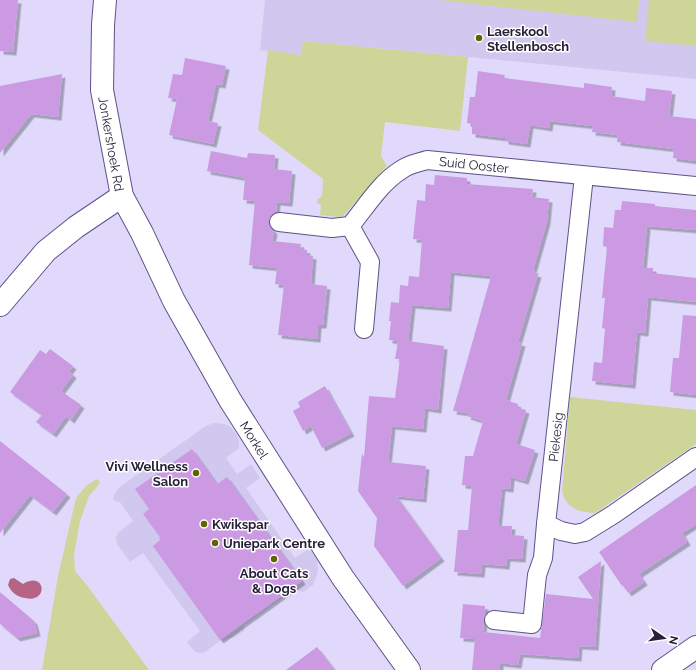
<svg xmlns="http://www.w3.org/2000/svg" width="696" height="670" font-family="Raleway,sans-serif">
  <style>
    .built { fill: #d0c8ee }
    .green { fill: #cdd698 }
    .water { fill: #b66386 }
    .building { fill: #cb9ae2; filter: url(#shadow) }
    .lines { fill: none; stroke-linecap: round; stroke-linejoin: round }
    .minor-casing { stroke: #5f5285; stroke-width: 20 }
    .tertiary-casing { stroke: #5f5285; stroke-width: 24 }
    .minor { stroke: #fff; stroke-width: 18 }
    .tertiary { stroke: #fff; stroke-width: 22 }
    .poi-dot { fill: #5d6503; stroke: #fff; stroke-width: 1.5 }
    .labels { text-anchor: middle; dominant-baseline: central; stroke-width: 3; stroke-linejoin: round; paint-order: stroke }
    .poi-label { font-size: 13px; font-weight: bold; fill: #272137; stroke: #fff; text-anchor: start }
    .street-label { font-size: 13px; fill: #272137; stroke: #fff }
  </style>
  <defs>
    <filter id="shadow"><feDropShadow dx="3.5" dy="3.5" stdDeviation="0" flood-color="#0004"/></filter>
  </defs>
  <rect width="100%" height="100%" fill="#e0d9fc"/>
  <g class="built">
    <polygon points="265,0 696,0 696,79 303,41 301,55 260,50"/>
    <polygon points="214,423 224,424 231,427 236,434 239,440 239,448 226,458 237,474 251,464 260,478 246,488 295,558 307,550 310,551 317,559 318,572 313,585 303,592 295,589 243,626 245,630 235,637 218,642 205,652 198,653 194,651 187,642 200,631 143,553 130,562 117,544 116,537 119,532 133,521 120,502 115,501 113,498 115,493 121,486 206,426"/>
  </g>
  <g class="green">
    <polygon points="439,0 639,0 637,22"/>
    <polygon points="649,0 696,0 696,46 645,41"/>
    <polygon points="303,41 468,57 460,131 385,122 381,156 387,166 343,216 339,217 320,215 321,205 317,203 317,200 322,196 323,179 258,130 268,50 301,55"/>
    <path d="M570 397 696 410V444L595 513C579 512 566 509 562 491Z"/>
    <polygon points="97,479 100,483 89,496 80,521 74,555 75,571 86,584 149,670 42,670 58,576 76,498 86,486"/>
  </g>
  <path class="water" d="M14 578 23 584C46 570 49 604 25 598 17 597 11 592 8 585L10 579Z"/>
  <g class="building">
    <polygon points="0,0 18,0 13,52 0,51"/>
    <polygon points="185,58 226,66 222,85 216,84 208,121 218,123 213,144 169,135 177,99 168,98 173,74 182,75"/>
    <polygon points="478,71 505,75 504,78 584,88 584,83 612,87 611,96 645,101 646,88 672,91 669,116 696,119 696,161 673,158 674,149 617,142 618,135 592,132 593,126 550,121 549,128 530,125 527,144 505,141 505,138 472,134 472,124 467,123 470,97 475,97"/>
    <polygon points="62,74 58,117 31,114 0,153 0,86"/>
    <polygon points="211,151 247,158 248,153 275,155 274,169 292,171 289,203 277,202 276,212 271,215 269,221 270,227 274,231 272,241 301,244 300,249 307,250 307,255 313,256 311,284 327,286 323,325 318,325 317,339 278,335 284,285 275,284 277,268 249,265 255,201 243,200 245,178 207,171"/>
    <polygon points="435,175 467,178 467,184 533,189 532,197 549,199 547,221 533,270 535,270 534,273 538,274 518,342 522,343 506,400 518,404 518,408 526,410 516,444 535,450 525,481 511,477 510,489 502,488 498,526 512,526 511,535 524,536 522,559 507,558 506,566 482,564 481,574 454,572 458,530 468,530 472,486 462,485 465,456 473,456 483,421 467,416 468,413 453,411 491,276 451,272 448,308 412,305 408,341 444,346 438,410 425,408 423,429 392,426 388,462 426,466 423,499 396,496 441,558 403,586 374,546 377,518 358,491 362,454 364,457 369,396 395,398 400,359 395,359 398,341 389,340 391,321 389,321 391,302 399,303 400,285 408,286 409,276 419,277 422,240 413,239 417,200 425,201 426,184 434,185"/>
    <polygon points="622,201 655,204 655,206 696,210 696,230 647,226 643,268 653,268 653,273 696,278 696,302 648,297 645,333 637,332 632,385 592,381 594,362 602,363 605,329 602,328 605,298 602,298 607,247 603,246 604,227 613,228 615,210 621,210"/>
    <polygon points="683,315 696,316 696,395 670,392 673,358 679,358"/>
    <polygon points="50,349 73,366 69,371 73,375 61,391 81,405 71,420 66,416 53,434 36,422 42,415 10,392 40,350 46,354"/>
    <polygon points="325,386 351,433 322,448 311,426 303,431 293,411 300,407 298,402"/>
    <polygon points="0,441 67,494 53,512 30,495 0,533"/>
    <polygon points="192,449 217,484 227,477 302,581 220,640 153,546 160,540 159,538 160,537 143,514 149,509 135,489"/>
    <polygon points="696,485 696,524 682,533 687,542 639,574 644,582 628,593 623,585 622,586 599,552"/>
    <polygon points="601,561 595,647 579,646 578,658 520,654 518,665 500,663 500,670 472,670 475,639 460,638 463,604 485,606 483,632 540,638 546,594 593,599 578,577"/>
    <polygon points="0,592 34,621 37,633 17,638 0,624"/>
    <polygon points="317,647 335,670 286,670"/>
  </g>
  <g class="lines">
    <g class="minor-casing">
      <g id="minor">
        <polyline points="584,176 546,524 561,531 575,534 585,532 614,514 696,457"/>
        <path d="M279 222 332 228 350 226C366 207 380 183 401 170 409 164 418 163 427 160L696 186"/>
        <polyline points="350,226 370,262 364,329"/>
        <polyline points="494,620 532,624 537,575 543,558 546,524"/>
      </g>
    </g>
    <g class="tertiary-casing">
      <g id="tertiary">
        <polyline points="105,0 103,25 102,90 122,196 142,233 174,301 230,400 343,578 409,670"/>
        <polyline points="0,305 46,251 76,227 122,196"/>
        <polyline points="663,670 696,647"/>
      </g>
    </g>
    <use href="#minor" class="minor"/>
    <use href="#tertiary" class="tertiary"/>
  </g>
  <g class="poi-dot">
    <circle cx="479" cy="38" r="4"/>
    <circle cx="196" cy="473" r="4"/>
    <circle cx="204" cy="524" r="4"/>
    <circle cx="215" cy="543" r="4"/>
    <circle cx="274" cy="559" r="4"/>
  </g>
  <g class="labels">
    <g class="poi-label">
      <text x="487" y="31">Laerskool<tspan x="487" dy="15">Stellenbosch</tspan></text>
      <text x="188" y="466" text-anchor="end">Vivi Wellness<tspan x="188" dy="15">Salon</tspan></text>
      <text x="212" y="524">Kwikspar</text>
      <text x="223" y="543">Uniepark Centre</text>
      <text x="274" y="573" text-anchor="middle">About Cats<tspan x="274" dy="15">&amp; Dogs</tspan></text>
    </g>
    <g class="street-label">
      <text transform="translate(111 144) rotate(80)">Jonkershoek Rd</text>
      <text transform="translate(474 165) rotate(6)">Suid Ooster</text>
      <text transform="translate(556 437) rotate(-84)">Piekesig</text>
      <text transform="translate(254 440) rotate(58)">Morkel</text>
    </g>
  </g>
  <g transform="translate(664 638) rotate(103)" stroke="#ffffff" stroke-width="3" paint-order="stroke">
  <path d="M0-3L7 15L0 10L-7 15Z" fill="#272137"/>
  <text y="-6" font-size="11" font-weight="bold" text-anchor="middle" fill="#272137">N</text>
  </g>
</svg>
